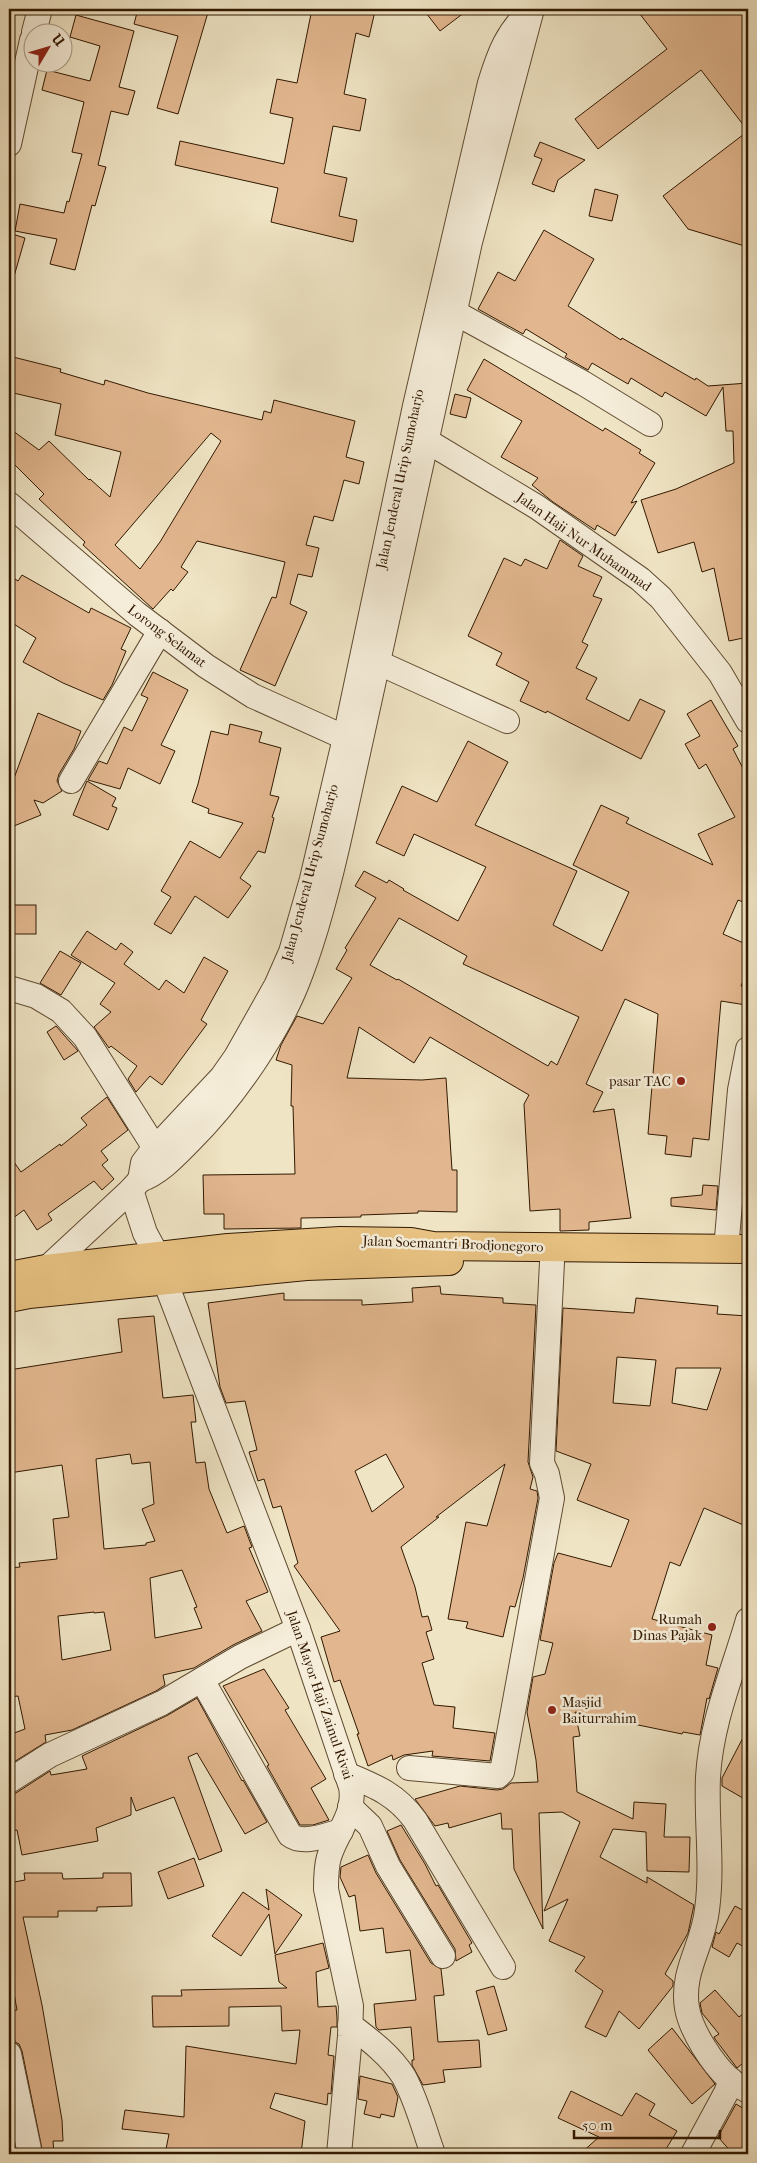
<svg xmlns="http://www.w3.org/2000/svg" width="757" height="2163" font-family="'IM FELL French Canon',serif">
  <style>
    .building { fill: #e2b78f; stroke: #311800; fill-rule: evenodd }
    .lines { fill: none; stroke-linecap: round; stroke-linejoin: round }
    .minor-casing { stroke: #604b31; stroke-width: 26 }
    .major-casing { stroke: #311800; stroke-width: 30 }
    .minor { stroke: #f5edd9; stroke-width: 24 }
    .major { stroke: #e8c282; stroke-width: 28 }
    .poi-dot { fill: #8f2418; stroke: #f5edd9; stroke-width: 2 }
    .labels { text-anchor: middle; dominant-baseline: central; stroke-width: 5; stroke-linejoin: round; paint-order: stroke }
    .street-label { font-size: 14px; fill: #311800; stroke: #f5edd9 }
    .poi-label { font-size: 14px; fill: #311800; stroke: #f5edd9; text-anchor: end }
  </style>
  <rect width="100%" height="100%" fill="#efe4c4"/>
  <filter id="stains"><feTurbulence type="fractalNoise" baseFrequency=".004" numOctaves="4"/><feColorMatrix values="0 0 0 0 .2 0 0 0 0 .09 0 0 0 0 .02 0 0 0 .5 -.17"/></filter>
  <radialGradient id="worn" r=".72"><stop offset=".6" stop-color="#630" stop-opacity="0"/><stop offset="1" stop-color="#630" stop-opacity=".3"/></radialGradient>
  <g class="building">
    <polygon points="138,9 209,9 178,114 157,108 178,36 134,24"/>
    <polygon points="312,9 366,9 375,11 369,37 356,33 344,94 366,99 360,131 333,126 324,173 347,178 339,216 357,220 353,242 271,222 278,188 175,165 180,141 284,164 293,118 270,113 277,79 297,83"/>
    <polygon points="423,9 469,9 440,31"/>
    <polygon points="636,9 748,9 748,247 688,229 663,196 748,131 701,70 598,149 575,119 667,49"/>
    <polygon points="76,15 134,31 119,87 135,91 128,115 111,111 98,165 106,167 95,206 92,205 75,270 50,264 57,239 15,231 20,204 64,213 67,201 69,202 82,154 72,152 84,102 42,90 47,70 90,81 100,46 70,37"/>
    <polygon points="540,142 585,160 558,180 554,192 532,184 542,159 534,156"/>
    <polygon points="595,189 618,195 612,221 589,216"/>
    <polygon points="544,230 594,259 568,306 621,340 622,338 695,380 696,378 708,386 748,383 748,637 729,641 714,568 702,572 694,542 658,553 641,500 676,489 734,463 733,431 726,431 723,387 706,416 665,392 662,397 631,378 628,384 592,363 588,370 565,357 567,354 526,329 523,334 478,309 498,272 515,281"/>
    <polygon points="9,233 25,238 13,280 9,279"/>
    <path d="M9 356 61 369 60 372 104 385 105 380 148 393 262 420 264 411 271 413 274 400 355 421 346 457 364 462 359 484 344 480 333 521 314 516 306 545 319 548 312 577 298 574 290 604 307 612 275 686 240 670 272 597 276 598 285 562 197 541 181 567 188 572 173 591 171 589 153 609 83 545 85 542 39 499 44 494 9 459V428L39 450 49 441 89 480 90 479 110 497 121 452 55 435 61 404 9 392ZM211 433 221 441 160 542 140 569 115 545Z"/>
    <polygon points="484,359 603,431 605,428 641,450 639,453 655,463 631,503 637,501 615,536 597,525 595,530 553,502 532,485 538,478 501,457 522,421 467,390"/>
    <polygon points="455,394 471,398 466,418 450,414"/>
    <polygon points="560,540 583,556 578,566 602,577 593,596 602,599 582,642 588,645 576,668 597,678 586,699 629,721 640,699 665,711 641,759 547,711 546,713 520,701 529,682 496,665 502,653 468,636 504,558 521,566 525,559 547,569"/>
    <polygon points="9,575 18,581 22,575 89,613 91,608 131,628 121,649 126,651 112,685 103,700 63,683 23,662 36,638 9,621"/>
    <polygon points="153,672 188,690 161,745 175,751 160,784 128,768 120,789 88,780 99,761 107,764 124,727 132,731 148,698 141,695"/>
    <path d="M711 700 738 746 733 749 748 778V904L738 900 723 934 748 945V969L741 986 748 987 746 1005 721 1001 709 1140 693 1138 691 1157 665 1154 667 1136 648 1134 658 1014 625 999 586 1084 603 1092 593 1112 614 1109 631 1218 589 1222V1230L560 1231V1209L530 1211 524 1104 529 1095 430 1037 414 1063 359 1027 347 1078 422 1080 446 1078 452 1170H457V1212L418 1211V1213L361 1215V1217L301 1218V1228L224 1229V1214H204L203 1175 295 1174 293 1106H291L292 1065 276 1060 281 1045 297 1016 323 1024 352 978 336 969 347 950 345 948 376 898 355 886 364 871 387 883 389 880 404 889 403 890 458 921 486 867 414 834 404 856 376 843 402 786 437 802 468 741 508 762 475 825 577 871 553 925 602 951 629 892 573 865 601 805 629 818 626 823 713 865 698 834 735 817 706 764 699 769 685 744 700 736 687 714ZM399 918 467 956 463 964 579 1017 557 1065 551 1061 548 1066 398 979 397 980 370 965Z"/>
    <polygon points="38,713 81,731 74,749 59,774 57,781 62,791 43,803 34,800 41,815 9,828 9,783 13,781"/>
    <polygon points="230,724 262,732 259,742 281,748 270,795 279,797 272,817 274,818 265,853 258,851 240,878 251,886 228,918 195,896 171,934 154,924 171,897 161,891 190,841 220,858 243,823 208,813 209,809 192,802 198,784 211,731 228,735"/>
    <polygon points="87,781 116,798 112,806 117,808 108,830 73,815"/>
    <rect x="9" y="905" width="27" height="29"/>
    <polygon points="87,931 116,950 121,943 133,952 124,964 159,990 166,980 184,993 204,957 228,971 201,1020 207,1024 162,1085 150,1076 136,1092 128,1079 137,1066 111,1046 109,1048 94,1027 111,1012 100,1004 115,983 71,955"/>
    <polygon points="60,951 81,963 61,995 40,983"/>
    <polygon points="56,1026 78,1051 64,1060 47,1032"/>
    <polygon points="107,1097 128,1130 101,1151 108,1160 102,1165 114,1179 102,1190 94,1181 48,1214 52,1220 37,1230 24,1210 9,1221 9,1155 21,1172 60,1144 61,1146 87,1125 81,1118"/>
    <polygon points="703,1185 718,1186 716,1210 671,1206 671,1198 702,1195"/>
    <path d="M440 1286 441 1294 503 1298V1303L536 1305 528 1462 533 1477 530 1489 537 1491 538 1498 523 1578 515 1607 510 1606 503 1637 466 1628 468 1622 448 1619 466 1522 487 1526 505 1464 436 1517H439L401 1547 415 1587 422 1617 428 1616 432 1630 426 1632 434 1659 422 1663 434 1705 455 1707 453 1728 495 1733 490 1761 432 1756 433 1751 404 1755 393 1760 392 1755 368 1766 357 1734H359L340 1680 334 1682 321 1637 340 1631 294 1566 298 1563 281 1506 273 1508 264 1479 258 1481 249 1452 257 1450 245 1401 226 1403 220 1387 208 1303 284 1293V1300H362V1305L413 1302 412 1288ZM386 1454 404 1487 372 1512 355 1471Z"/>
    <path d="M636 1298 718 1306 717 1314 748 1316V1527L704 1508 680 1566 670 1562 652 1619 712 1635 706 1665 718 1668 709 1699 707 1698 700 1735 683 1732 682 1734 575 1712 580 1736 573 1737 577 1792 633 1819 634 1802 666 1804 664 1837H690L689 1872 647 1871 646 1832 613 1829 600 1857 647 1883V1877L694 1905 688 1933 665 1974 673 1981V1986L639 2029 619 2011 606 2037 585 2027 603 1991 575 1971 585 1957 549 1941 568 1899 544 1911 580 1822 562 1812 539 1813 543 1929 514 1869 512 1829H502L501 1813 449 1828 448 1823 435 1826 415 1799 460 1786 497 1790 503 1789 511 1783 538 1782 536 1760 527 1712 533 1677 545 1674 553 1643 540 1640 554 1563 558 1553 611 1567 629 1520 577 1500 591 1464 556 1451 563 1308 634 1313ZM617 1357 656 1360 650 1406 613 1403ZM676 1368H721L707 1410 672 1403Z"/>
    <path d="M154 1316 163 1398 193 1395 196 1422H191L196 1463 205 1462 209 1489 227 1533 244 1526 252 1547 249 1548 268 1592 246 1601 262 1631 233 1645 194 1668 163 1675 165 1685 156 1691 72 1730 45 1735 46 1742 9 1765V1735L25 1729 18 1696 9 1697V1568L20 1567 19 1563 57 1559 53 1519 69 1517 62 1465 9 1473V1370L122 1352 118 1319ZM130 1454 132 1464 150 1462 154 1504 142 1509 155 1541 146 1543V1545L104 1549 96 1459ZM182 1570 197 1607 194 1608 202 1628 155 1638 150 1578ZM94 1612V1613L104 1612 111 1650 62 1660 58 1616Z"/>
    <polygon points="264,1669 289,1708 285,1710 326,1779 311,1788 329,1820 313,1825 300,1825 267,1766 269,1765 223,1686"/>
    <polygon points="197,1698 242,1781 243,1780 267,1822 245,1834 197,1753 188,1757 222,1851 199,1860 174,1797 136,1811 131,1797 131,1815 96,1828 98,1841 22,1855 17,1830 9,1831 9,1795 16,1793 50,1771 51,1775 87,1769 82,1756 168,1715"/>
    <polygon points="748,1728 748,1801 722,1786 722,1778"/>
    <polygon points="401,1825 425,1864 436,1886 438,1885 472,1943 469,1945 472,1952 456,1961 455,1949 400,1860 387,1831"/>
    <polygon points="368,1855 376,1873 431,1963 441,1969 444,1995 434,1996 438,2042 479,2040 481,2067 443,2070 445,2082 423,2085 412,2065 412,2060 414,2060 411,2027 379,2030 376,2027 374,2004 416,2000 410,1950 386,1953 383,1928 360,1931 355,1895 349,1897 340,1877 341,1867"/>
    <polygon points="194,1858 204,1886 168,1899 158,1872"/>
    <polygon points="24,1873 62,1873 63,1879 103,1878 103,1873 131,1873 132,1906 97,1907 97,1911 58,1911 58,1917 23,1917 42,2005 62,2120 63,2141 53,2141 54,2154 43,2154 22,2051 19,2044 13,2041 15,2041 9,2011 17,2010 9,1966 9,1883 25,1880"/>
    <polygon points="266,1889 302,1915 275,1954 269,1914 241,1956 212,1936 243,1892 269,1910"/>
    <polygon points="735,1906 748,1913 748,1949 737,1943 729,1957 712,1947 716,1932 719,1934"/>
    <polygon points="323,1943 329,1968 316,1972 318,2007 336,2006 337,2018 337,2027 331,2027 328,2055 334,2056 331,2094 328,2093 327,2105 275,2093 270,2108 305,2121 301,2154 165,2154 169,2134 122,2129 125,2110 184,2117 186,2046 296,2064 300,2030 282,2031 281,2006 229,2007 229,2026 153,2027 152,1996 182,1996 181,1990 287,1988 279,1982 275,1955"/>
    <polygon points="494,1986 507,2030 488,2035 476,1991"/>
    <polygon points="715,1990 739,2017 748,2010 748,2059 737,2068 715,2039 714,2037 719,2034 702,2013 700,2003"/>
    <polygon points="672,2028 715,2084 692,2104 648,2050"/>
    <polygon points="360,2076 392,2084 398,2097 394,2117 381,2114 380,2118 364,2114 367,2101 358,2099"/>
    <polygon points="571,2091 622,2116 636,2093 655,2104 649,2115 677,2131 663,2154 580,2154 599,2137 558,2118"/>
    <polygon points="736,2104 748,2111 748,2154 733,2154 718,2137"/>
    <polygon points="9,2120 16,2154 9,2154"/>
  </g>
  <g class="lines">
    <g class="minor-casing">
      <g id="minor">
        <polyline points="34,32 40,9"/>
        <polyline points="9,144 32,40"/>
        <polyline points="443,306 583,383 650,424"/>
        <polyline points="413,435 427,441 537,507 640,579 661,598 720,673 748,721"/>
        <polyline points="9,504 137,614 206,666 253,696 357,743"/>
        <polyline points="379,663 507,721"/>
        <polyline points="71,781 160,631"/>
        <polyline points="9,988 36,996 61,1011 85,1037 155,1148"/>
        <path d="M140 1180C160 1173 175 1156 190 1141 234 1097 280 1031 301 973 319 926 331 876 342 826L470 242 532 9"/>
        <path d="M140 1180 143 1163 149 1155 222 1077 236 1057 276 986 291 952 312 879 345 738 415 406 490 83C499 54 507 32 530 11"/>
        <path d="M131 1190 145 1233 158 1257 165 1281 298 1629 351 1787C356 1814 336 1833 329 1857 326 1867 326 1879 326 1889L351 2006 350 2036 339 2154"/>
        <polyline points="726,1249 740,1090 748,1049"/>
        <polyline points="41,1277 46,1269 131,1190 140,1180"/>
        <path d="M748 1620C733 1672 711 1722 708 1777 706 1821 713 1866 707 1910 703 1946 681 1971 687 2008 691 2031 712 2063 729 2079 734 2084 742 2087 748 2091"/>
        <path d="M202 1680 290 1835C303 1845 327 1835 341 1831"/>
        <polyline points="409,1768 498,1776 502,1772 552,1498 547,1474 542,1463 552,1262"/>
        <path d="M346 1774C375 1786 396 1794 415 1820L503 1967"/>
        <polyline points="9,1781 50,1755 162,1703 240,1657 298,1629"/>
        <polyline points="350,1807 370,1826 388,1866 443,1956"/>
        <path d="M350 2025C370 2040 391 2056 404 2077 417 2101 424 2129 433 2154"/>
        <polyline points="9,2054 30,2154"/>
        <polyline points="693,2154 726,2093 731,2080"/>
      </g>
    </g>
    <g class="major-casing">
      <g id="major">
        <polyline points="9,1276 46,1269 228,1248 340,1241 411,1242 433,1246 748,1249"/>
        <polyline points="9,1298 29,1294 306,1266 449,1261"/>
      </g>
    </g>
    <use href="#minor" class="minor"/>
    <use href="#major" class="major"/>
  </g>
  <g class="poi-dot">
    <circle cx="681" cy="1081" r="5"/>
    <circle cx="712" cy="1627" r="5"/>
    <circle cx="552" cy="1710" r="5"/>
  </g>
  <g class="labels">
    <g class="street-label">
      <text transform="translate(400 479) rotate(-78)">Jalan Jenderal Urip Sumoharjo</text>
      <text transform="translate(584 542) rotate(35)">Jalan Haji Nur Muhammad</text>
      <text transform="translate(167 636) rotate(37)">Lorong Selamat</text>
      <text transform="translate(310 873) rotate(-75)">Jalan Jenderal Urip Sumoharjo</text>
      <text transform="translate(453 1244) rotate(2)">Jalan Soemantri Brodjonegoro</text>
      <text transform="translate(320 1695) rotate(71)">Jalan Mayor Haji Zainul Rivai</text>
    </g>
    <g class="poi-label">
      <text x="671" y="1081">pasar TAC</text>
      <text x="702" y="1619">Rumah<tspan x="702" dy="16">Dinas Pajak</tspan></text>
      <text x="562" y="1702" text-anchor="start">Masjid<tspan x="562" dy="16">Baiturrahim</tspan></text>
    </g>
  </g>
  <rect width="757" height="2163" fill="none" stroke="#efe4c4" stroke-width="30"/>
  <rect x="10" y="10" width="737" height="2143" fill="none" stroke="#311800" stroke-width="2.5"/>
  <rect x="15" y="15" width="727" height="2133" fill="none" stroke="#311800"/>
  <g transform="translate(48 48) rotate(52)"><circle r="24" fill="#f5edd9" stroke="#a79882"/>
  <path d="M0-4L9 19L0 12L-9 19Z" fill="#8f2418"/>
  <text y="-8" font-size="14" font-weight="bold" text-anchor="middle" fill="#311800">U</text>
  </g>
  <path d="M574 2130v8h146v-8" fill="none" stroke="#311800" stroke-width="2.5"/>
  <text x="582" y="2130" font-size="15" fill="#311800" stroke="#f5edd9" stroke-width="4" paint-order="stroke">50 m</text>
  <rect width="100%" height="100%" filter="url(#stains)"/>
  <rect width="100%" height="100%" fill="url(#worn)"/>
</svg>
